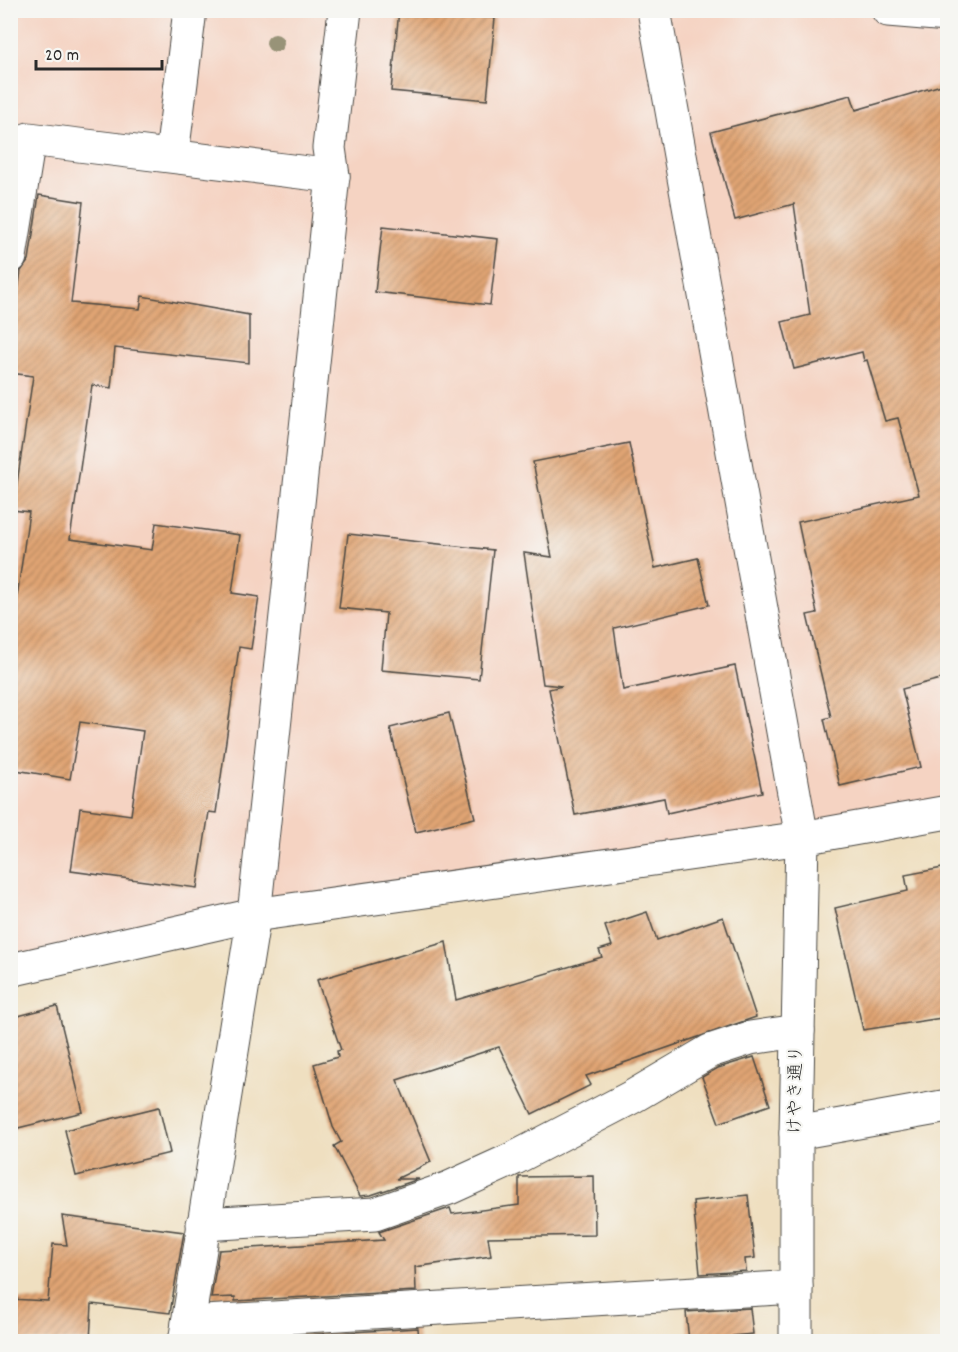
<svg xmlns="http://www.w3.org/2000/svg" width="958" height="1352" font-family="Dekko,'Klee One',sans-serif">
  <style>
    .built { fill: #f5d3c2 }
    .building { fill: url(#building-hatch) }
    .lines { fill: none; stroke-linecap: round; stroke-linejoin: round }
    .minor-casing { stroke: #484641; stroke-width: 35 }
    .minor { stroke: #fff; stroke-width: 33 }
    .tree { fill: #989378 }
    .labels { text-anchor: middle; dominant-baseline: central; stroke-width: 4.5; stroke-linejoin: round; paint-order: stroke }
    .street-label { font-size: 18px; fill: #2b2b2b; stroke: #f6f6f2 }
  </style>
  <defs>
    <pattern id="building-hatch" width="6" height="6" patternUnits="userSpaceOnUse" patternTransform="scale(1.5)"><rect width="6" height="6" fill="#e0a473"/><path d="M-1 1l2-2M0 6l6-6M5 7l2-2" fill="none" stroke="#b6865f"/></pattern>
  </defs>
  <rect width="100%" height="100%" fill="#f6f6f2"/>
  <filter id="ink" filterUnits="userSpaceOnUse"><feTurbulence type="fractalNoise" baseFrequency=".0167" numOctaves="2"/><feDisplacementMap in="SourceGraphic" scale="12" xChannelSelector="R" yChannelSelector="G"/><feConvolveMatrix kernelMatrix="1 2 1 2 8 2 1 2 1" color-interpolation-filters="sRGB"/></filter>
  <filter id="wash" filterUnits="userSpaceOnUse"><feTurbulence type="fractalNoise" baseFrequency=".008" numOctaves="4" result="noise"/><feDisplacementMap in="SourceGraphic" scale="24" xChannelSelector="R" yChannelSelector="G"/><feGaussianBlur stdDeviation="1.35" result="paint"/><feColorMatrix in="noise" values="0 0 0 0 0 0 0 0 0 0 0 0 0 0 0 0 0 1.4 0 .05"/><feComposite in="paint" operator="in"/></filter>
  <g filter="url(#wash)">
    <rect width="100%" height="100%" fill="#efdfc0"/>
    <polygon class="built" points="10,11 947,11 947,798 11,964"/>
    <g id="blocks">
      <g class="building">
        <polygon points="399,10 495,18 487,100 391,91"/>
        <polygon points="948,83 948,677 902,689 921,767 840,786 824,719 831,717 807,615 817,613 798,522 919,495 898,418 885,421 867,360 864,361 862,352 794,369 782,322 810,315 794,204 735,220 711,132 851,95 856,110"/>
        <polygon points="39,195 83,202 71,303 140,309 142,296 249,315 249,363 115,348 111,388 92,385 70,539 152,550 156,523 240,535 232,593 259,597 251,649 239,647 216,813 209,812 197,888 71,871 80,808 131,815 143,731 80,722 70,779 10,769 10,604 16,604 29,512 13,510 33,376 10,373 10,345 21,271 29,260"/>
        <polygon points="383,226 498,239 490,305 375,292"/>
        <polygon points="629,443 655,568 698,558 709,605 614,628 623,690 735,666 762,792 667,813 664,798 575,815 549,689 562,686 543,684 524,553 552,557 533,462"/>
        <polygon points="348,534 493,550 479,679 381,670 386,613 339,608"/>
        <polygon points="449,713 475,818 416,832 390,728"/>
        <polygon points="948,867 948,1017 863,1030 835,908 908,891 905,875"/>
        <polygon points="647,912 657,940 723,917 756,1017 586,1076 591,1085 532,1114 499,1047 397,1080 431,1162 396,1179 419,1179 371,1195 360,1196 334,1146 341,1142 333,1127 314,1064 338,1057 337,1051 341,1050 317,980 446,942 456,1000 602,957 599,950 612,946 605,926"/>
        <polygon points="57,1006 83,1112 10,1130 10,1018"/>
        <polygon points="754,1057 770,1105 719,1123 702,1077 718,1068"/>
        <polygon points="159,1107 170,1153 76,1176 65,1130"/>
        <polygon points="594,1176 595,1235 488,1237 491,1256 415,1267 416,1291 235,1301 235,1297 211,1298 219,1250 384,1240 379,1232 450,1208 452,1214 519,1205 519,1177"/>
        <polygon points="748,1195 755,1258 745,1259 746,1271 700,1274 693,1201"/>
        <polygon points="62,1216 184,1232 170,1313 92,1304 90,1341 10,1341 10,1299 48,1301 53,1244 67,1245"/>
        <polygon points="750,1308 753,1334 733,1336 733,1341 689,1341 686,1312"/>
        <polygon points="418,1328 419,1341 237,1341 237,1339"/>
      </g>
    </g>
  </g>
  <g filter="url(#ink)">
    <use href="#blocks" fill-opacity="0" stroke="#484641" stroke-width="1.5"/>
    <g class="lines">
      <g class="minor-casing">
        <g id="minor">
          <polyline points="654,10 802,838 796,1133 796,1342"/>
          <polyline points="888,10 948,15"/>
          <polyline points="172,155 190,10"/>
          <polyline points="10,257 29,139 333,176"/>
          <polyline points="10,970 254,915 802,838 948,812"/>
          <polyline points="796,1133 948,1106"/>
          <polyline points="203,1224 375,1214 449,1188 515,1158 632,1097 710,1051 750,1038 798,1031"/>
          <polyline points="188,1323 796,1287"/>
          <polyline points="185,1342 254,915 333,176 329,148 345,10"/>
        </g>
      </g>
      <use href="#minor" class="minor"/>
    </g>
    <circle class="tree" cx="275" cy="43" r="9"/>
  </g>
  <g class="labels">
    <g class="street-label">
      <text transform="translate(797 1090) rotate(-89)">けやき通り</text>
    </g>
  </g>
  <rect width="958" height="1352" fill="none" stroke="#f6f6f2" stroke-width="36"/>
  <path d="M36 60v9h126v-9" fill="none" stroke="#2b2b2b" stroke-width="3"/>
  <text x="45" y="60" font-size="18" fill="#2b2b2b" stroke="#f6f6f2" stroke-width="4.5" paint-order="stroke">20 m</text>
</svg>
